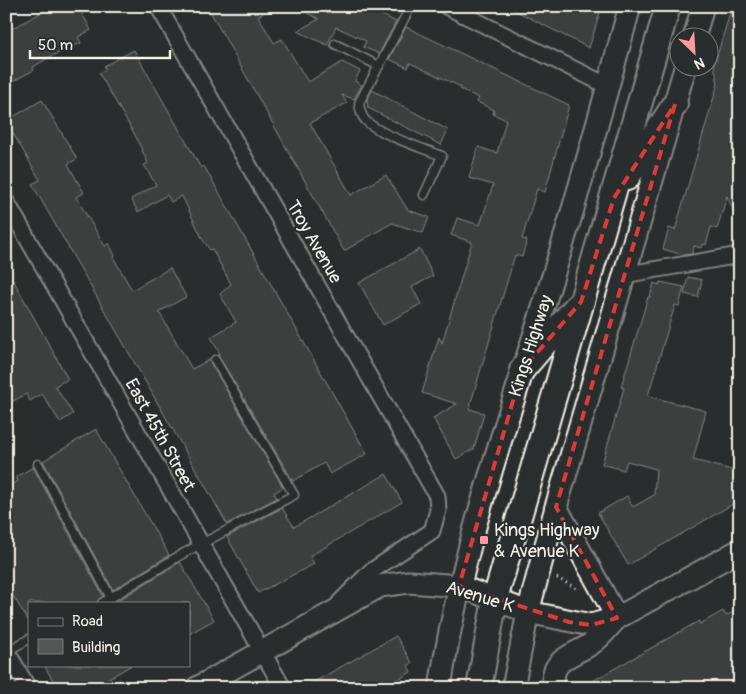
<svg xmlns="http://www.w3.org/2000/svg" width="746" height="694" font-family="Pangolin,sans-serif">
  <style>
    .building { fill: #555756; stroke: #f4f1e8 }
    .lines { fill: none; stroke-linecap: round; stroke-linejoin: round }
    .lane-casing { stroke: #f4f1e8; stroke-width: 11 }
    .street-casing { stroke: #f4f1e8; stroke-width: 19 }
    .secondary-casing { stroke: #f4f1e8; stroke-width: 25 }
    .primary-casing { stroke: #f4f1e8; stroke-width: 28 }
    .path { stroke: #f4f1e8; stroke-width: 3; stroke-dasharray: 1 4; stroke-linecap: butt }
    .lane { stroke: #2a2d2e; stroke-width: 8 }
    .street { stroke: #2a2d2e; stroke-width: 15 }
    .secondary { stroke: #2a2d2e; stroke-width: 21 }
    .primary { stroke: #2a2d2e; stroke-width: 24 }
    .marked { fill: none; stroke: #d93c3b; stroke-width: 4; stroke-dasharray: 10 6; stroke-linejoin: round }
    .poi-dot { fill: #ff9aa2; stroke: #2a2d2e; stroke-width: 2 }
    .labels { text-anchor: middle; dominant-baseline: central; stroke-width: 4.5; stroke-linejoin: round; paint-order: stroke }
    .street-label { font-size: 18px; fill: #f4f1e8; stroke: #2a2d2e }
    .poi-label { font-size: 18px; fill: #f4f1e8; stroke: #2a2d2e; text-anchor: start }
  </style>
  <rect width="100%" height="100%" fill="#2a2d2e"/>
  <filter id="ink" filterUnits="userSpaceOnUse"><feTurbulence type="fractalNoise" baseFrequency=".02" numOctaves="2"/><feDisplacementMap in="SourceGraphic" scale="10" xChannelSelector="R" yChannelSelector="G"/><feConvolveMatrix kernelMatrix="1 2 1 2 8 2 1 2 1" color-interpolation-filters="sRGB"/></filter>
  <g filter="url(#ink)">
    <g class="building">
      <polygon points="53,6 78,6 91,30 78,37 81,43 50,57 33,67 34,70 6,85 6,32"/>
      <polygon points="207,6 276,6 258,16 274,43 282,39 308,82 342,62 360,71 355,81 362,85 354,99 342,95 347,103 310,123 351,195 386,175 408,210 429,217 423,233 392,223 344,251"/>
      <polygon points="293,6 365,6 396,22 379,54 363,47 366,41 336,27 327,45 297,31 319,19"/>
      <polygon points="506,6 602,6 589,48"/>
      <polygon points="732,6 740,6 740,226 727,196 717,229 711,227 706,245 702,244 701,248 694,246 692,254 683,255 663,249 669,228 675,230 718,83 714,66"/>
      <polygon points="406,27 569,105 545,192 537,189 522,239 527,240 522,257 515,255 469,409 484,413 474,449 456,459 433,418 457,404 422,393 439,337 442,343 472,242 451,235 457,218 480,225 493,185 469,178 478,147 497,153 506,120 493,114 494,110 477,102 479,98 460,89 461,87 410,63 408,68 389,59"/>
      <polygon points="134,50 201,168 204,166 367,454 330,474 324,463 293,481 218,355 220,354 211,337 236,322 220,294 231,284 212,249 210,250 203,240 182,196 171,202 167,195 138,212 131,199 156,185 144,165 148,163 136,137 99,73 106,69 104,66"/>
      <polygon points="372,90 448,130 441,145 368,108 367,100"/>
      <polygon points="42,100 77,159 68,164 84,193 76,197 105,246 109,243 115,256 113,257 132,290 170,268 186,297 159,312 192,369 209,360 283,487 274,493 277,498 227,524 32,184 40,180 6,121"/>
      <polygon points="420,249 433,276 412,287 421,304 383,325 359,283"/>
      <polygon points="6,267 68,379 55,386 73,414 60,422 42,394 30,401 26,394 6,405"/>
      <polygon points="688,277 702,280 698,297 684,294"/>
      <polygon points="660,282 684,287 679,306 675,305 648,396 706,411 693,460 736,471 733,479 740,491 740,500 628,565 598,513 627,496 633,507 654,495 656,469 627,461 624,470 602,464 624,388 621,387 648,297 650,297 654,283 659,285"/>
      <polygon points="96,429 169,555 113,590 43,461"/>
      <polygon points="33,467 103,596 96,603 29,603 29,622 6,584 6,487 18,481 16,477"/>
      <polygon points="386,474 402,502 310,556 314,564 258,593 227,537 282,508 294,527"/>
      <polygon points="180,562 214,620 189,634 189,603 114,603"/>
      <polygon points="740,608 740,688 580,688 699,621 700,624 723,611 726,616"/>
      <polygon points="396,636 412,663 408,666 411,672 384,688 303,688"/>
      <polygon points="44,665 132,665 92,688 57,688"/>
    </g>
    <g class="lines">
      <g class="lane-casing">
        <g id="lane">
          <path d="M411 6 359 103C360 110 361 116 366 121 381 135 422 148 442 156L424 195"/>
          <polyline points="335,44 379,66"/>
          <polyline points="38,464 111,598"/>
          <polyline points="102,603 184,553 294,495 215,360"/>
          <polyline points="7,651 29,639"/>
        </g>
      </g>
      <g class="street-casing">
        <g id="street">
          <polyline points="158,6 437,496 438,510 432,531 370,572 340,602"/>
          <polyline points="446,6 608,86"/>
          <polyline points="6,201 283,688"/>
          <polyline points="623,275 740,255"/>
          <polyline points="6,650 28,688"/>
        </g>
      </g>
      <g class="secondary-casing">
        <g id="secondary">
          <polyline points="694,38 703,6"/>
          <polyline points="556,507 617,618"/>
          <polyline points="197,688 380,586 409,582 459,586 528,612 591,625 617,618 740,550"/>
          <path d="M440 688C461 547 510 414 552 279 580 189 605 97 630 6"/>
          <polyline points="513,688 528,612 556,507 685,68"/>
          <path d="M553 688C550 658 571 657 591 644 601 638 609 626 617 618"/>
        </g>
      </g>
      <g class="primary-casing">
        <g id="primary">
          <polyline points="627,178 675,104"/>
          <polyline points="522,370 576,307"/>
          <polyline points="479,688 495,599 668,6"/>
        </g>
      </g>
      <polyline class="path" points="557,578 578,589"/>
      <use href="#lane" class="lane"/>
      <use href="#street" class="street"/>
      <use href="#secondary" class="secondary"/>
      <use href="#primary" class="primary"/>
    </g>
  </g>
  <path d="M0 0H746V694H0ZM675 104 556 507 617 618 591 625 569 622 459 586 522 370 581 302 614 198Z" fill="#2a2d2e" fill-opacity=".55" fill-rule="evenodd"/>
  <path class="marked" d="M675 104 556 507 617 618 591 625 569 622 459 586 522 370 581 302 614 198Z"/>
  <rect class="poi-dot" x="479" y="535" width="10" height="10" rx="2.5"/>
  <g class="labels">
    <g class="street-label">
      <text transform="translate(314 242) rotate(60)">Troy Avenue</text>
      <text transform="translate(531 346) rotate(-72)">Kings Highway</text>
      <text transform="translate(160 435) rotate(61)">East 45th Street</text>
      <text transform="translate(480 597) rotate(17)">Avenue K</text>
    </g>
    <g class="poi-label">
      <text x="494" y="530">Kings Highway<tspan x="494" dy="21">&amp; Avenue K</tspan></text>
    </g>
  </g>
  <rect width="746" height="694" fill="none" stroke="#2a2d2e" stroke-width="25"/>
  <rect x="12" y="12" width="721" height="669" fill="none" stroke="#f4f1e8" stroke-width="2" filter="url(#ink)"/>
  <rect x="28" y="602" width="162" height="65" fill="#2a2d2e" stroke="#7b7b78"/>
  <rect x="38" y="618" width="25" height="8" fill="#2a2d2e" stroke="#7b7b78"/>
  <text x="72" y="626" font-size="15" fill="#f4f1e8">Road</text>
  <rect x="38" y="639" width="25" height="15" fill="#555756" stroke="#7b7b78"/>
  <text x="72" y="652" font-size="15" fill="#f4f1e8">Building</text>
  <g transform="translate(694 52) rotate(155)"><circle r="24" fill="#2a2d2e" stroke="#7b7b78"/>
  <path d="M0-4L9 19L0 12L-9 19Z" fill="#ff9aa2"/>
  <text y="-8" font-size="14" font-weight="bold" text-anchor="middle" fill="#f4f1e8">N</text>
  </g>
  <path d="M30 50v8h140v-8" fill="none" stroke="#f4f1e8" stroke-width="2.5"/>
  <text x="38" y="50" font-size="15" fill="#f4f1e8" stroke="#2a2d2e" stroke-width="4" paint-order="stroke">50 m</text>
</svg>
